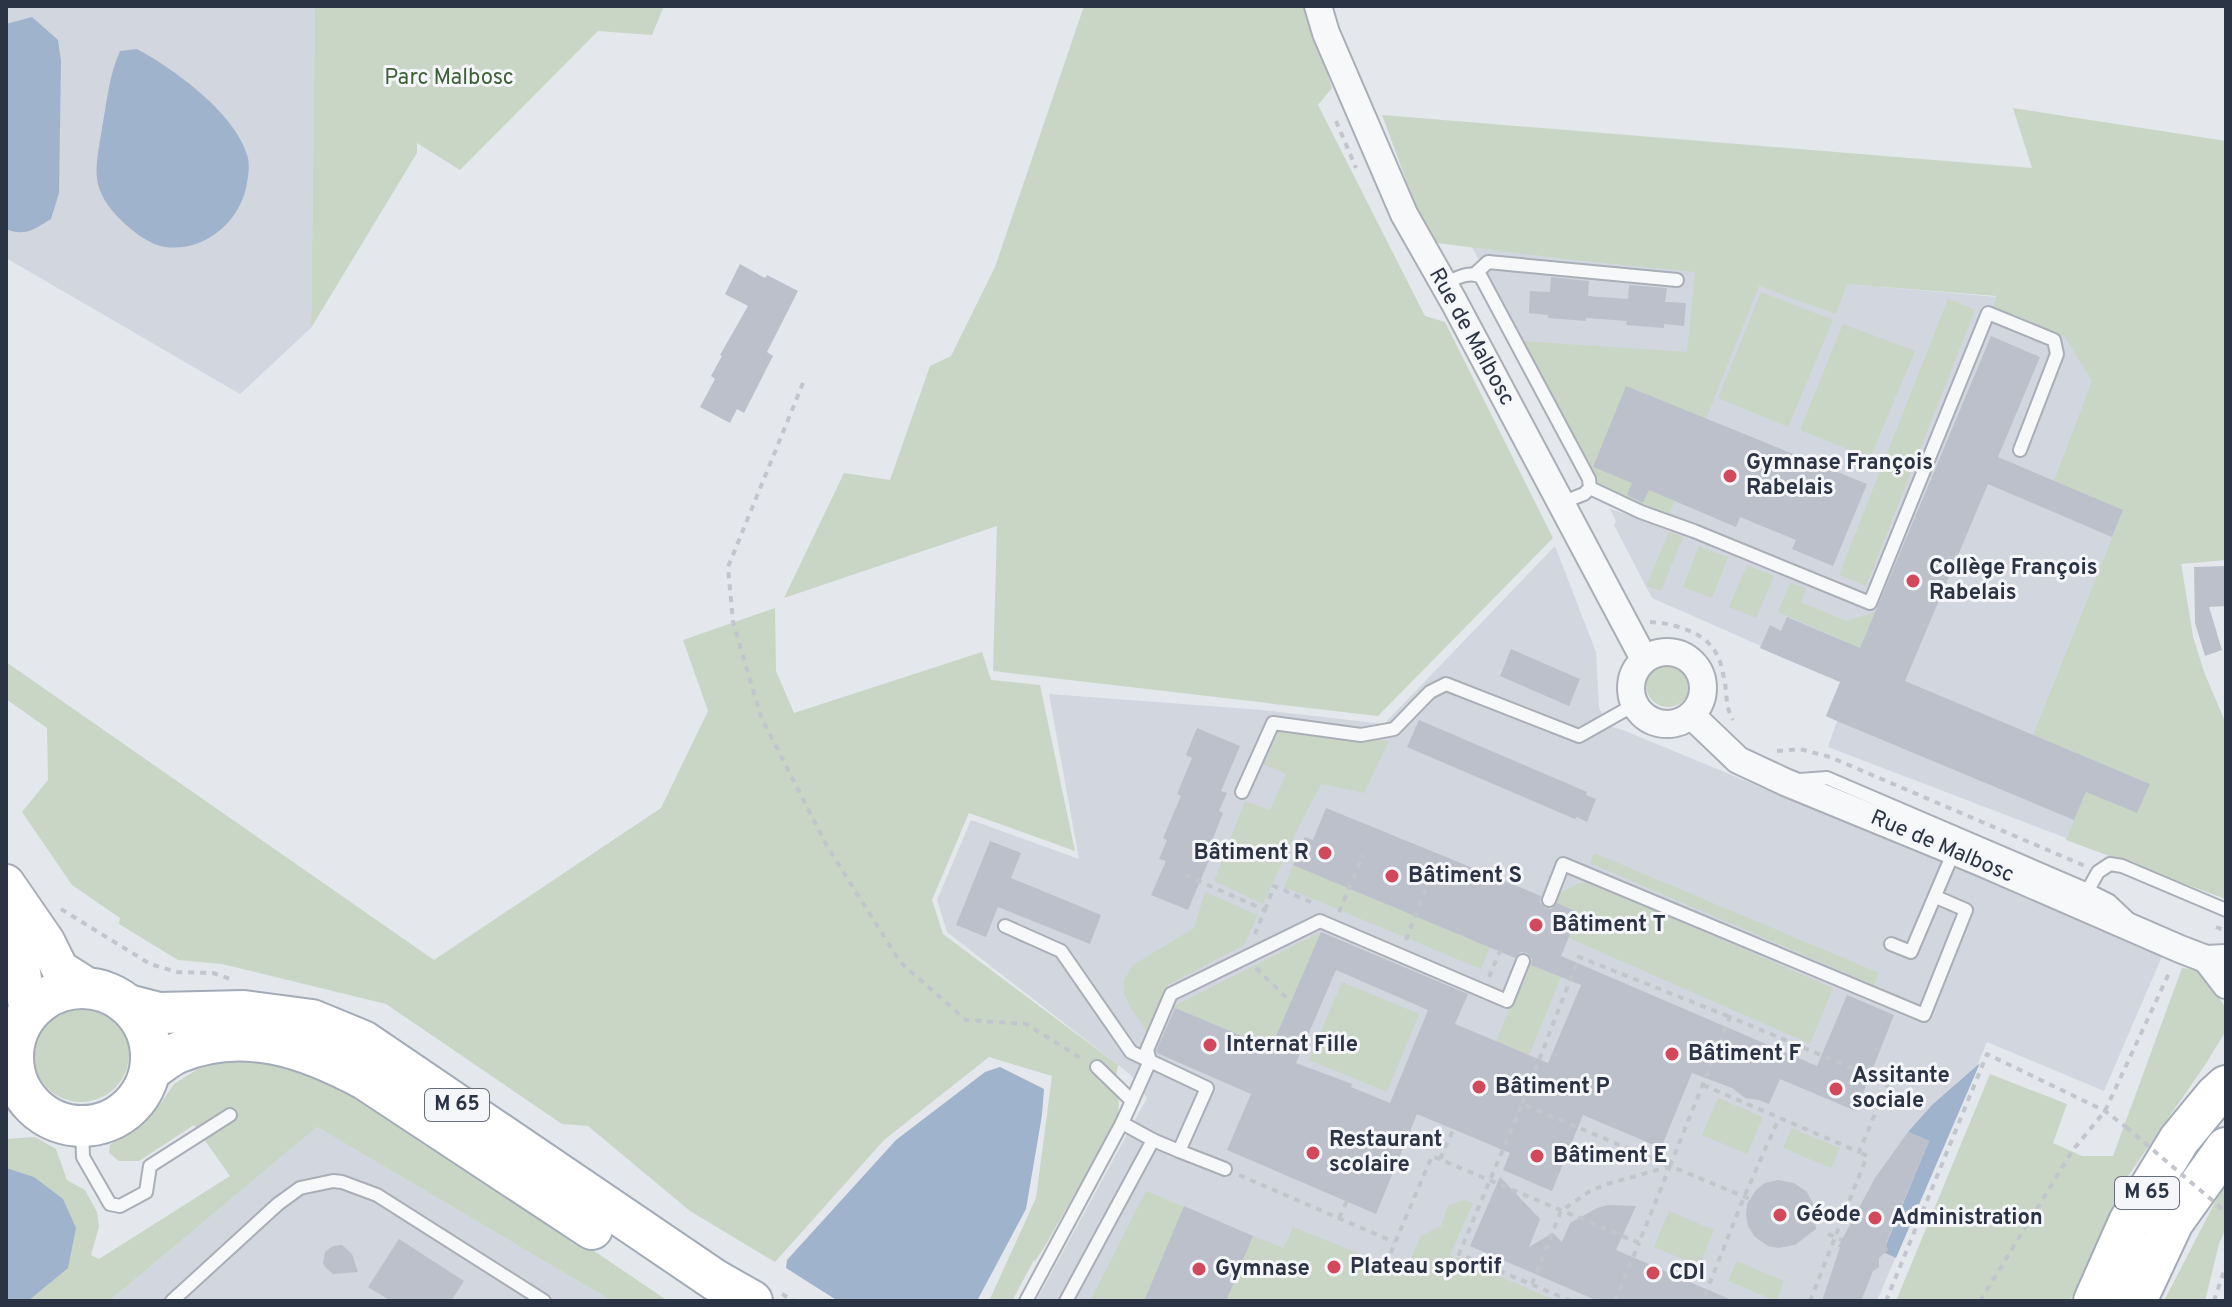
<svg xmlns="http://www.w3.org/2000/svg" width="2232" height="1307" font-family="Overpass,sans-serif">
  <style>
    .built { fill: #d2d6de }
    .green { fill: #c9d6c5 }
    .water { fill: #9fb4cc }
    .building { fill: #bbc0ca; fill-rule: evenodd }
    .lines { fill: none; stroke-linecap: round; stroke-linejoin: round }
    .lane-casing { stroke: #a9aeb7; stroke-width: 16 }
    .street-casing { stroke: #a9aeb7; stroke-width: 30 }
    .secondary-casing { stroke: #a9aeb7; stroke-width: 40 }
    .primary-casing { stroke: #a3abb8; stroke-width: 44 }
    .path { stroke: #c2c5cb; stroke-width: 4; stroke-dasharray: 6 6; stroke-linecap: butt }
    .lane { stroke: #f7f8fa; stroke-width: 12 }
    .street { stroke: #f7f8fa; stroke-width: 26 }
    .secondary { stroke: #fff; stroke-width: 36 }
    .primary { stroke: #fff; stroke-width: 40 }
    .path-bridge { stroke: #c2c5cb; stroke-width: 4; stroke-dasharray: 6 6; stroke-linecap: butt }
    .poi-dot { fill: #d1495b; stroke: #f4f6f9; stroke-width: 3 }
    .labels { text-anchor: middle; dominant-baseline: central; stroke-width: 6; stroke-linejoin: round; paint-order: stroke }
    .shield { fill: #f4f6f9; stroke: #676e7b; stroke-width: 2 }
    .shield-label { font-size: 20px; font-weight: bold; fill: #2b3445 }
    .park-label { font-size: 22px; fill: #3f6138; stroke: #f4f6f9 }
    .street-label { font-size: 22px; fill: #2b3445; stroke: #f4f6f9 }
    .poi-label { font-size: 22px; font-weight: bold; fill: #2b3445; stroke: #f4f6f9; text-anchor: start }
  </style>
  <rect width="100%" height="100%" fill="#e4e7ec"/>
  <g class="built">
    <polygon points="6,6 315,6 311,328 240,394 6,258"/>
    <polygon points="1472,247 1563,259 2089,305 2181,563 2193,637 2204,672 2225,722 2226,899 1828,747 1837,721 1826,716 1833,699 1853,707 1860,690 1760,648 1761,646 1652,598 1614,525 1616,521 1610,509 1638,518 1643,506 1600,488"/>
    <polygon points="1555,546 1596,652 1599,708 1609,726 1623,730 2163,954 2104,1091 1987,1042 1877,1301 1036,1301 1147,1098 1131,1075 947,932 937,900 971,820 1079,859 1049,694 1262,710 1384,724"/>
    <polygon points="317,1127 612,1301 109,1301"/>
  </g>
  <g class="green">
    <polygon points="315,6 664,6 652,35 598,31 460,170 417,143 417,153 311,328"/>
    <polygon points="1084,6 1305,6 1332,88 1318,105 1425,316 1445,322 1553,538 1378,716 993,671 997,526 784,598 844,473 890,480 930,366 951,356 995,267"/>
    <polygon points="2013,108 2226,141 2226,560 2181,564 2193,637 2204,672 2225,722 2226,899 2066,840 2086,792 2137,813 2150,784 2033,735 2123,511 2054,481 2092,381 2065,337 1994,307 1996,296 1847,284 1836,314 1759,286 1706,419 1593,467 1675,500 1669,514 1600,488 1521,341 1687,352 1695,272 1563,259 1429,242 1382,115 2032,168"/>
    <polygon points="1761,292 1833,320 1788,427 1718,398"/>
    <polygon points="1948,299 1975,310 1866,586 1839,575"/>
    <polygon points="1843,324 1915,351 1870,458 1800,430"/>
    <polygon points="1669,532 1683,537 1661,591 1646,586"/>
    <polygon points="1699,546 1728,557 1712,598 1683,587"/>
    <polygon points="1747,565 1774,576 1756,618 1729,607"/>
    <polygon points="1790,583 1806,588 1801,602 1847,621 1875,612 1855,662 1847,642 1778,612"/>
    <path d="M775 608 776 671 794 713 982 652 991 680 1040 685 1075 851 969 813 932 900 943 934 1118 1065 1114 1089C1122 1101 1119 1112 1114 1125L1045 1246 1035 1261 1034 1260 1012 1301H989L1036 1198 1052 1076 989 1057 884 1140 775 1262 690 1211 588 1126 562 1124 386 1004 222 964 178 960 119 924 120 918 72 885 22 812 48 780 47 728 6 699V662L434 960 661 808 708 711 683 640Z"/>
    <circle cx="1668" cy="685" r="22"/>
    <polygon points="1279,731 1389,741 1364,793 1321,784 1297,830 1263,904 1214,881 1245,801 1270,810 1286,774 1263,764"/>
    <polygon points="1363,823 1384,832 1359,892 1429,850 1450,858 1425,920 1490,947 1481,969 1284,887 1293,865 1338,883"/>
    <polygon points="1594,853 1879,973 1874,985 1590,863"/>
    <polygon points="1580,883 1591,883 1833,988 1810,1044 1569,938 1579,913 1553,902 1559,893"/>
    <polygon points="1205,892 1258,915 1244,945 1168,985 1147,1031 1130,1007 1124,994 1124,980 1133,965 1194,928"/>
    <polygon points="1321,932 1271,1048 1172,1007"/>
    <polygon points="1529,964 1561,977 1529,1055 1496,1041"/>
    <polygon points="2182,968 2201,970 2225,1007 2224,1034 2205,1065 2126,1179 2070,1301 1896,1301 1990,1074 2067,1104 2053,1143 2082,1156 2113,1156"/>
    <polygon points="1342,982 1419,1014 1387,1092 1309,1060"/>
    <circle cx="81" cy="1054" r="48"/>
    <polygon points="237,1058 269,1062 317,1079 344,1091 525,1204 668,1301 612,1301 317,1127 109,1301 6,1301 6,1139 35,1137 56,1149 67,1180 85,1190 97,1212 99,1227 91,1255 99,1259 230,1176 194,1125 139,1161 119,1161 109,1153 110,1145 161,1103 174,1084 198,1069"/>
    <polygon points="1718,1098 1763,1117 1747,1154 1702,1135"/>
    <polygon points="1792,1128 1840,1148 1831,1168 1783,1148"/>
    <polygon points="2226,1181 2226,1228 2219,1244 2205,1301 2164,1301"/>
    <polygon points="1146,1191 1184,1207 1144,1301 1090,1301"/>
    <polygon points="1464,1200 1473,1203 1450,1255 1557,1301 1226,1301 1253,1236 1284,1248 1293,1227 1405,1272 1421,1236 1441,1226 1448,1206"/>
    <polygon points="1669,1211 1714,1230 1699,1266 1654,1247"/>
    <polygon points="1737,1261 1784,1281 1776,1301 1728,1281"/>
  </g>
  <g class="water">
    <path d="M32 17 58 40 61 61 59 193 51 219C35 229 25 237 6 229V24Z"/>
    <path d="M137 49C174 69 237 114 248 158 250 167 248 178 246 188 238 224 203 252 165 247 151 245 133 232 123 222 89 189 95 172 102 128 107 102 109 75 120 51Z"/>
    <polygon points="1980,1063 1896,1258 1883,1252 1929,1141 1908,1132 1932,1105"/>
    <polygon points="1000,1067 1044,1089 1042,1115 1026,1209 977,1301 838,1301 786,1268 787,1260 896,1140 985,1072"/>
    <polygon points="6,1168 34,1177 63,1199 76,1228 68,1268 28,1301 6,1301"/>
  </g>
  <g class="building">
    <polygon points="740,264 765,278 767,275 798,291 767,352 773,356 744,413 737,409 730,423 700,407 715,379 711,376 722,356 720,355 748,306 725,294"/>
    <polygon points="1551,277 1589,281 1588,296 1628,299 1629,285 1667,288 1665,302 1686,303 1684,326 1664,324 1664,328 1626,325 1627,321 1586,318 1586,321 1548,318 1548,315 1529,313 1530,291 1550,292"/>
    <polygon points="1991,336 2040,357 1998,457 2123,510 2112,537 1988,484 1905,681 2150,784 2137,813 2086,792 2074,820 1837,721 1826,716 1840,682 1760,648 1770,625 1781,631 1787,617 1860,648"/>
    <polygon points="1626,386 1867,484 1833,566 1792,549 1796,540 1740,517 1736,527 1649,490 1643,503 1627,495 1632,483 1593,467"/>
    <polygon points="2226,566 2226,606 2209,607 2222,650 2205,656 2195,623 2194,567"/>
    <polygon points="1511,649 1580,679 1569,706 1500,676"/>
    <polygon points="1419,720 1587,792 1586,795 1596,799 1587,822 1577,817 1575,819 1407,747"/>
    <polygon points="1197,728 1240,746 1221,791 1227,793 1219,811 1223,813 1206,856 1210,858 1188,910 1151,895 1166,861 1159,859 1167,840 1163,838 1181,796 1177,794 1192,758 1186,755"/>
    <path d="M1326 808 1541 896 1540 902 1545 908 1551 909 1557 903 1579 913 1561 956 1817 1066 1847 995 1894 1015 1856 1111 1780 1079 1769 1104 1759 1100 1745 1098 1732 1088 1692 1073 1661 1148 1583 1115 1552 1191 1503 1170 1510 1153 1417 1114 1376 1214 1227 1150 1251 1094 1157 1053 1156 1051 1175 1008 1271 1048 1321 932 1468 994 1455 1024 1548 1063 1581 985 1531 965 1532 959 1527 953 1521 952 1515 958 1293 865 1305 837 1313 840ZM1336 970 1428 1010 1390 1103 1351 1087 1352 1084 1296 1063Z"/>
    <polygon points="990,841 1021,853 1011,878 1101,915 1090,944 998,907 986,937 956,925"/>
    <polygon points="1908,1132 1929,1141 1886,1243 1888,1250 1879,1258 1879,1267 1873,1271 1861,1301 1822,1301 1840,1247 1838,1247 1875,1178"/>
    <polygon points="1500,1177 1540,1219 1529,1247 1553,1233 1562,1242 1570,1223 1597,1208 1608,1205 1636,1206 1616,1250 1734,1301 1598,1301 1470,1246"/>
    <polygon points="1778,1180 1794,1183 1807,1192 1813,1204 1816,1229 1795,1245 1778,1248 1768,1246 1755,1237 1748,1226 1746,1214 1747,1204 1756,1190 1765,1183"/>
    <polygon points="1184,1206 1253,1236 1226,1301 1144,1301"/>
    <polygon points="399,1239 464,1281 451,1301 391,1301 368,1287"/>
    <polygon points="342,1245 352,1254 358,1272 333,1274 325,1267 323,1263 325,1252 333,1246"/>
  </g>
  <g class="lines">
    <g class="lane-casing">
      <g id="lane">
        <polyline points="1475,274 1488,262 1677,280"/>
        <path d="M1444 284C1455 279 1469 270 1481 277L1589 479 1590 488 1584 494 1561 503"/>
        <polyline points="1590,488 1641,512 1694,531 1870,603 1988,313 2054,340 2057,354 2020,450"/>
        <polyline points="1799,780 1827,778 2088,890 2110,901 2128,918"/>
        <polyline points="1242,792 1273,723 1361,735 1394,729 1430,692 1446,684 1579,736 1634,705"/>
        <polyline points="2088,890 2098,872 2110,864 2122,866 2226,910"/>
        <polyline points="1549,900 1563,864 1924,1015 1966,910 1936,897"/>
        <polyline points="1005,926 1061,951 1131,1052 1150,1061 1132,1101"/>
        <polyline points="1891,944 1911,952 1954,851"/>
        <polyline points="1122,1123 1153,1140"/>
        <polyline points="82,1127 83,1157 110,1204 120,1206 146,1192 150,1166 230,1115"/>
        <polyline points="1179,1151 1225,1169"/>
        <polyline points="172,1301 278,1204 300,1188 333,1181 342,1182 377,1195 544,1301"/>
        <polyline points="1026,1301 1122,1123 1132,1101 1097,1067"/>
        <polyline points="1066,1301 1153,1140 1179,1151 1207,1088 1150,1061 1147,1050 1171,994 1320,921 1507,1001 1523,961"/>
      </g>
    </g>
    <g class="street-casing">
      <g id="street">
        <polyline points="1318,6 1326,33 1404,214 1454,302 1644,659"/>
        <circle cx="1667" cy="688" r="36"/>
        <polyline points="1691,715 1738,760 1785,782 1980,862 2180,949 2206,959 2226,958"/>
        <polyline points="2206,959 2226,985"/>
      </g>
    </g>
    <g class="secondary-casing">
      <g id="secondary">
        <polyline points="6,883 46,941 60,969 90,988"/>
        <polyline points="6,931 21,965 28,1014"/>
      </g>
    </g>
    <g class="primary-casing">
      <g id="primary">
        <circle cx="82" cy="1057" r="69"/>
        <polyline points="128,1005 159,1013 244,1011 312,1020 363,1041 715,1280 752,1301"/>
        <path d="M151 1070C160 1064 168 1057 177 1053 243 1025 307 1048 366 1080L592 1229"/>
        <polyline points="2094,1301 2129,1222 2179,1140 2216,1095 2226,1086"/>
        <polyline points="2136,1301 2173,1222 2226,1148"/>
      </g>
    </g>
    <g class="path">
      <polyline points="1336,121 1356,168"/>
      <polyline points="803,383 728,567 733,622 761,717 827,846 900,962 966,1020 1026,1024 1084,1060"/>
      <path d="M1650 622C1672 623 1704 631 1716 653 1721 660 1723 674 1725 683 1727 697 1726 708 1733 720"/>
      <polyline points="1777,751 1800,749 1830,757 2085,866"/>
      <polyline points="1185,875 1265,910 1255,934"/>
      <polyline points="61,909 150,964 177,972 213,973 230,979"/>
      <polyline points="1265,910 1274,886 1315,904"/>
      <polyline points="1339,912 1363,855"/>
      <polyline points="2216,927 2226,931"/>
      <polyline points="1406,940 1428,883"/>
      <polyline points="1256,968 1291,1002"/>
      <polyline points="1489,977 1500,951"/>
      <polyline points="1703,1085 1859,1152 1888,1083"/>
      <polyline points="1522,1104 1579,957 1730,1017"/>
      <polyline points="1440,1159 1453,1130"/>
      <polyline points="1670,1166 1730,1017 1888,1083 1894,1067"/>
      <polyline points="1239,1175 1394,1242"/>
      <polyline points="1339,1218 1347,1201"/>
      <polyline points="1828,1234 1842,1240"/>
      <polyline points="1386,1264 1432,1156 1639,1243 1670,1166 1750,1199"/>
      <polyline points="1532,1284 1561,1211 1590,1191 1607,1184 1668,1167"/>
      <polyline points="782,1294 794,1301"/>
      <polyline points="1705,1295 1744,1197 1779,1118"/>
      <polyline points="1571,1301 1459,1254 1522,1104 1670,1166"/>
      <polyline points="1615,1301 1639,1243"/>
      <polyline points="1810,1301 1867,1156 1859,1152"/>
      <polyline points="1886,1301 1987,1054 2105,1111 2126,1127"/>
      <polyline points="1980,1301 2073,1150 2105,1111 2170,971"/>
      <polyline points="2214,1301 2226,1265"/>
    </g>
    <use href="#lane" class="lane"/>
    <use href="#street" class="street"/>
    <use href="#secondary" class="secondary"/>
    <use href="#primary" class="primary"/>
    <polyline class="path-bridge" points="2126,1127 2226,1212"/>
  </g>
  <g class="poi-dot">
    <circle cx="1730" cy="476" r="8"/>
    <circle cx="1913" cy="581" r="8"/>
    <circle cx="1325" cy="853" r="8"/>
    <circle cx="1392" cy="876" r="8"/>
    <circle cx="1536" cy="925" r="8"/>
    <circle cx="1210" cy="1045" r="8"/>
    <circle cx="1672" cy="1054" r="8"/>
    <circle cx="1479" cy="1087" r="8"/>
    <circle cx="1836" cy="1089" r="8"/>
    <circle cx="1313" cy="1153" r="8"/>
    <circle cx="1537" cy="1156" r="8"/>
    <circle cx="1780" cy="1215" r="8"/>
    <circle cx="1875" cy="1218" r="8"/>
    <circle cx="1334" cy="1267" r="8"/>
    <circle cx="1199" cy="1269" r="8"/>
    <circle cx="1653" cy="1273" r="8"/>
  </g>
  <g class="labels">
    <g class="shield">
      <rect x="425" y="1089" width="64" height="32" rx="6"/>
      <rect x="2115" y="1177" width="64" height="32" rx="6"/>
    </g>
    <g class="shield-label">
      <text x="457" y="1105">M 65</text>
      <text x="2147" y="1193">M 65</text>
    </g>
    <g class="park-label">
      <text x="449" y="78">Parc Malbosc</text>
    </g>
    <g class="street-label">
      <text transform="translate(1471 337) rotate(61)">Rue de Malbosc</text>
      <text transform="translate(1942 847) rotate(23)">Rue de Malbosc</text>
    </g>
    <g class="poi-label">
      <text x="1746" y="463">Gymnase François<tspan x="1746" dy="25">Rabelais</tspan></text>
      <text x="1929" y="568">Collège François<tspan x="1929" dy="25">Rabelais</tspan></text>
      <text x="1309" y="853" text-anchor="end">Bâtiment R</text>
      <text x="1408" y="876">Bâtiment S</text>
      <text x="1552" y="925">Bâtiment T</text>
      <text x="1226" y="1045">Internat Fille</text>
      <text x="1688" y="1054">Bâtiment F</text>
      <text x="1852" y="1076">Assitante<tspan x="1852" dy="25">sociale</tspan></text>
      <text x="1495" y="1087">Bâtiment P</text>
      <text x="1329" y="1140">Restaurant<tspan x="1329" dy="25">scolaire</tspan></text>
      <text x="1553" y="1156">Bâtiment E</text>
      <text x="1796" y="1215">Géode</text>
      <text x="1891" y="1218">Administration</text>
      <text x="1350" y="1267">Plateau sportif</text>
      <text x="1215" y="1269">Gymnase</text>
      <text x="1669" y="1273">CDI</text>
    </g>
  </g>
  <rect width="2232" height="1307" fill="none" stroke="#2b3445" stroke-width="16"/>
</svg>
